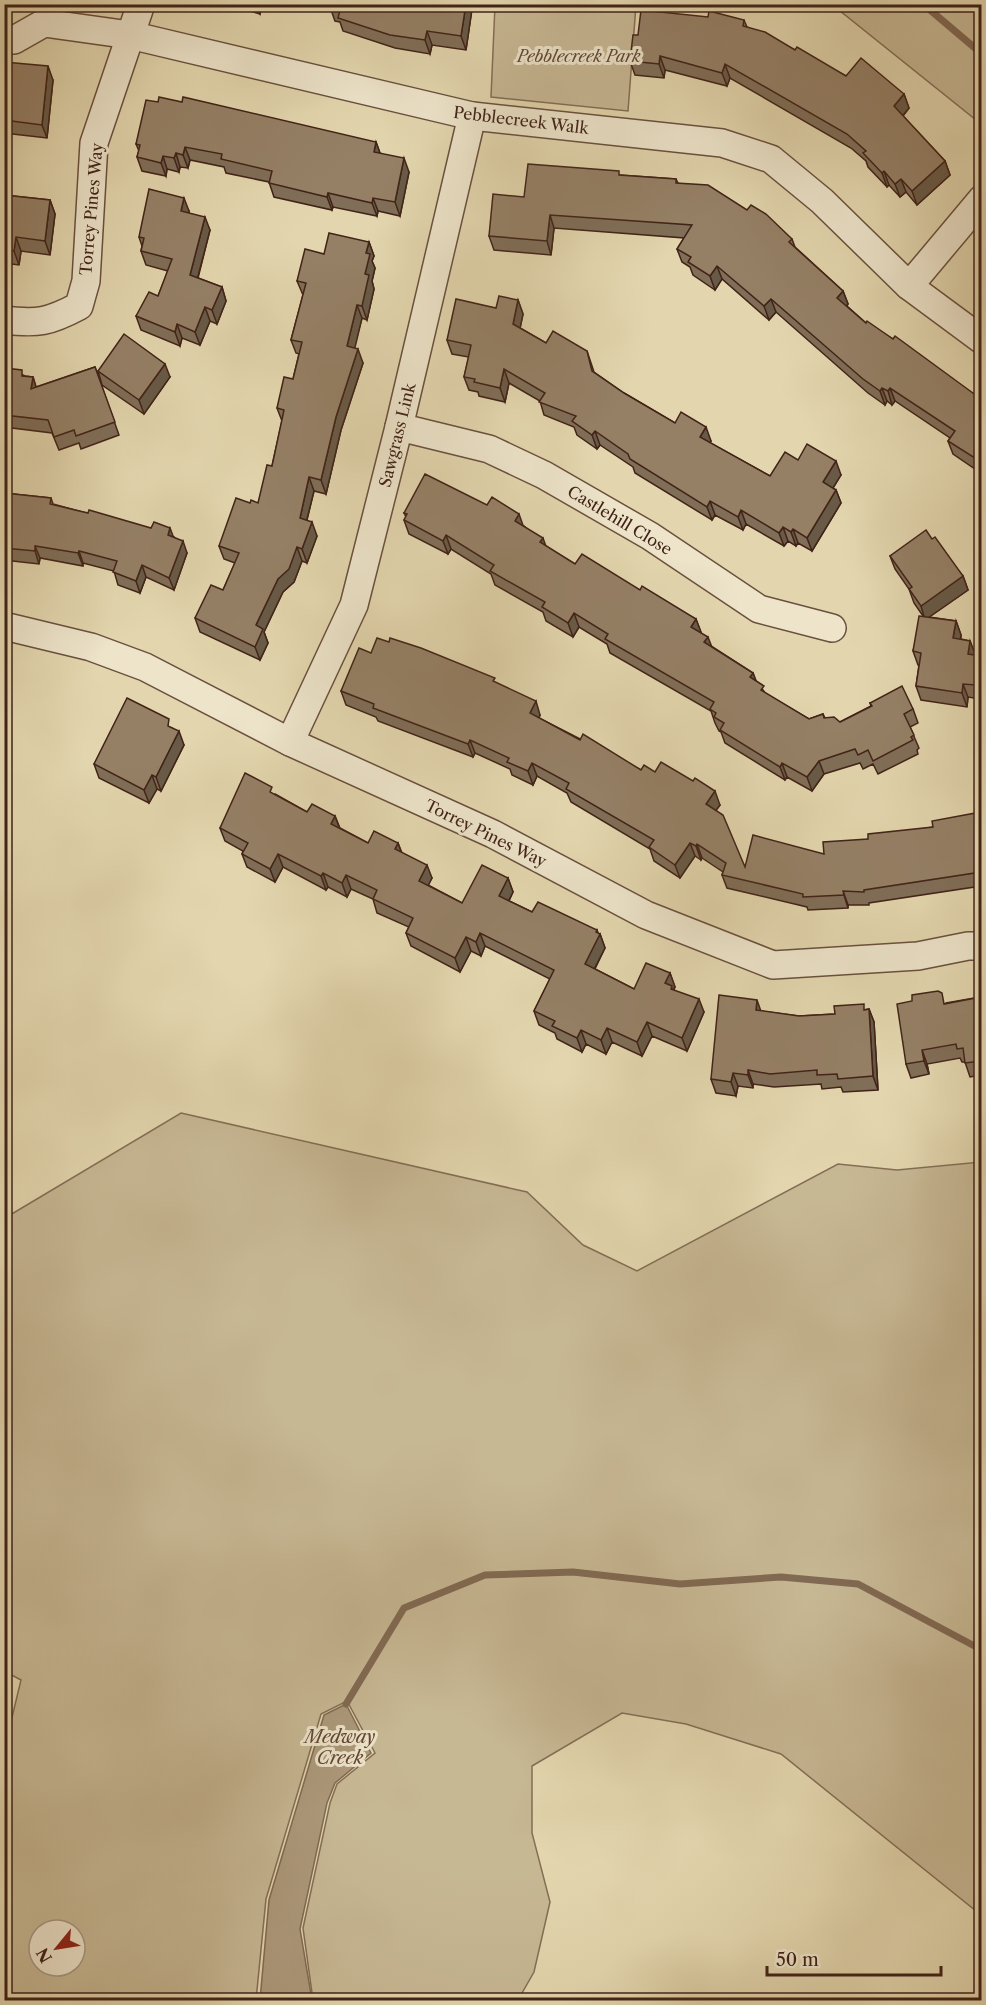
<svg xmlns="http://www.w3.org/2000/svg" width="986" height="2005" font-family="'Libre Caslon Text',serif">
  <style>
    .green { fill: #c7b894; stroke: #846e56; stroke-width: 1.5; fill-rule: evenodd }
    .water { fill: #ac997b; stroke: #816a53; stroke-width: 1.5 }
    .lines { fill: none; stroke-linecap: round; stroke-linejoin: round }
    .stream { stroke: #816a53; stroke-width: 7 }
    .street-casing { stroke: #6a503e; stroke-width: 30 }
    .street { stroke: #ede4ca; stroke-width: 27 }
    .wall { fill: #806e58; stroke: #412318; stroke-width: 1.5 }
    .shaded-wall { fill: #685a47; stroke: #412318; stroke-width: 1.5 }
    .building { fill: #958066; stroke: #412318; stroke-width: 1.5 }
    .labels { text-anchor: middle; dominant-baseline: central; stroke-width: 6; stroke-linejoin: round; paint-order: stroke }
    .park-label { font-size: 16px; font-style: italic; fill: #624837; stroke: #ede4ca }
    .street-label { font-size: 16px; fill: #412318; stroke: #ede4ca }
    .water-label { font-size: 18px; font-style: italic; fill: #614636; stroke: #ede4ca }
  </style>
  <rect width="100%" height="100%" fill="#e3d6ae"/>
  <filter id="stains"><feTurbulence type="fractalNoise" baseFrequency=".00333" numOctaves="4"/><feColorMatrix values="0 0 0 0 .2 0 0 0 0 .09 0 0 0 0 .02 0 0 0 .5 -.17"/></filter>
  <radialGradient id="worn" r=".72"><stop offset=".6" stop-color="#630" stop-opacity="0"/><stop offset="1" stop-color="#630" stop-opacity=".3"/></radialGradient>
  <g class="green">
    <polygon points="495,5 636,5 628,111 491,97"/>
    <polygon points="814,5 981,5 981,124 840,11"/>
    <path d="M181 1113 527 1192 583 1245 637 1271 838 1164 897 1170 981 1162V1915L781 1754 686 1724 622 1713 532 1766V1833L550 1902 534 1972 518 2000H313L303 1928 330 1803 337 1784 375 1753 347 1701 321 1714 266 1899 256 2000H5V1732L9 1730 21 1680 4 1671 5 1218ZM39 1930H75V1966H39Z"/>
  </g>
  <polygon class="water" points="346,1704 371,1753 335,1783 327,1803 300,1929 312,2000 260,2000 269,1900 324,1715"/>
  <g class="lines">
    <g class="stream">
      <polyline points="923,4 982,54"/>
      <polyline points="346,1704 404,1608 485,1575 573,1572 680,1584 781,1577 858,1584 982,1650"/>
    </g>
    <g class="street-casing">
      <g id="street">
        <polyline points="4,40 14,40 44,23 130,35 472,116 722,143 771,159 822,201 909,286 982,340"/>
        <polyline points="909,286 982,199"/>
        <path d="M4 320C38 324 49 322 79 306L86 281 94 143 141 4"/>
        <polyline points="399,427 489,449 544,475 650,536 759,609 832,628"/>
        <polyline points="4,626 91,647 145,667 290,742 493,834 646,915 773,965 918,956 968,946 982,946"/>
        <polyline points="290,742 354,605 399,427 472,116"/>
      </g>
    </g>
    <use href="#street" class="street"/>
  </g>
  <g class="wall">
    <polygon points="4,4 10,4 9,11 4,11"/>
    <polygon points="226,4 262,4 260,14"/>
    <polygon points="330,7 472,9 466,50 432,45 430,54 395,48 343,31 340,22 335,21"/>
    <polygon points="744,20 747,27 795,50 846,76 904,94 909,108 903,116 945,161 950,175 917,205 906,192 900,197 889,185 887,187 868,167 866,161 851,148 730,78 727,86 665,70 664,78 635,75 630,61 638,35"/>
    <polygon points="4,62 53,80 47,138 4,133"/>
    <polygon points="376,142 380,153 409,172 400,216 378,211 377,216 333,207 332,210 274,197 269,182 226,173 224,167 190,160 188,168 180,167 179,172 167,169 166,176 142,171 137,157 139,151 136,144"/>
    <polygon points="620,175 676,179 678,183 792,239 795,247 843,291 848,304 847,306 866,323 893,339 977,396 981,393 981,473 953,454 948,441 950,438 895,401 892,405 887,401 885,405 868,393 776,312 769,320 722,279 715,290 693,275 690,267 682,262 677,249 684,238 554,228 551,255 494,250 489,236 524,197"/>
    <polygon points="4,195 50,200 55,214 50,255 21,251 19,265 4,263"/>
    <polygon points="189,211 189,213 210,230 198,278 222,287 226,301 217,324 210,321 200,345 182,338 180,346 141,330 136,316 158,296 168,271 146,265 141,251 142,246 139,237"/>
    <polygon points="369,242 374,256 372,261 375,268 372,281 374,289 367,320 362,318 354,348 363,363 341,430 326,494 314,491 307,520 317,536 307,563 302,561 294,582 283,592 264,632 268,643 260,660 200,632 195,618 223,590 235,563 224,559 219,546 250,503 258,503 272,466 282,421 277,408 293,379 299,354 296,353 291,340 303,295 297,281 324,254"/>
    <polygon points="518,300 523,314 520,328 546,343 587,351 594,372 624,393 675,423 711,441 710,443 770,476 798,460 841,475 833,488 836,490 841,503 812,551 798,543 796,546 788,541 784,546 746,524 743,530 715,515 712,520 635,473 633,467 600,445 597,449 577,435 574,427 544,415 540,401 509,383 505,402 479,396 478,392 469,390 464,377 469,357 452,354 447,340 496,308"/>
    <polygon points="4,362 8,368 25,376 33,377 36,387 95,367 119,435 81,449 79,443 59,450 52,433 4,427"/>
    <polygon points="98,371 170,377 144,414 102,385"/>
    <polygon points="4,493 51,498 53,504 174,537 187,553 174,590 146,577 140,593 118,585 114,571 83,563 83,566 40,558 39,564 4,560"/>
    <polygon points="404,513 524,526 545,546 575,564 640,590 696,619 701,633 711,646 753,673 756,681 766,694 809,719 823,714 825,718 840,722 871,706 870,703 913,709 918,723 910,727 919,748 917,750 918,754 878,774 873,764 863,769 860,763 824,774 812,791 787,777 785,780 725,743 721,732 719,731 715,723 711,711 610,653 607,644 579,627 573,637 546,621 543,612 495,585 491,574 451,549 448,554 409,534 404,520 406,517"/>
    <polygon points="932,539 963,576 968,590 929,617 956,621 961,635 961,639 970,641 975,654 981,699 968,697 967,707 921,700 916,686 919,665 918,665 913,651 923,616 914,603 909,589 895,569 890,556"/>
    <polygon points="371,653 497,683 540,715 539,718 641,770 655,772 720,805 716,810 745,867 824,854 868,839 933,827 981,812 981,886 869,903 869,905 848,905 848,908 808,910 807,907 727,888 722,875 723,872 702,858 701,860 695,856 680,878 654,861 650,849 571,802 567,793 537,776 533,785 512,775 510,769 475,753 473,757 378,721 376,717 346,705 341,691"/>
    <polygon points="172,728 184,745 161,791 157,789 149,803 99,778 94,764"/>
    <polygon points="275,794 307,812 335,816 340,828 368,843 398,843 402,853 432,878 428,885 462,903 508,878 513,892 509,901 532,912 597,930 598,934 600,934 605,948 595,969 634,989 670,973 675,987 674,990 704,1012 687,1051 652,1036 642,1056 612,1042 606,1054 586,1044 582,1052 557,1039 555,1033 539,1025 534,1011 550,979 485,946 481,956 471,951 460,972 411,946 406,933 409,927 377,913 373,899 351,889 347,897 328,887 326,890 283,867 275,882 247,867 242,854 243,851 225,841 220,828"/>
    <polygon points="981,997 981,1075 970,1077 965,1062 962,1062 960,1058 927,1064 929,1074 911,1078 906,1064 946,1003"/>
    <polygon points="869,1009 874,1022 878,1090 843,1092 841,1087 822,1089 821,1084 774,1087 753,1084 753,1088 738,1086 736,1096 716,1093 711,1079 761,1011 799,1016 835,1014"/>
  </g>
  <g class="shaded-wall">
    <polygon points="256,4 262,4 260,14"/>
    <polygon points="466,4 471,4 472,9 466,50 461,36"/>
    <polygon points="427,31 432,45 430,54 425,40"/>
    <polygon points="660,56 665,70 664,78 659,64"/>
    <polygon points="725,64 730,78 727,86 722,73"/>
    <polygon points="48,66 53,80 47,138 42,125"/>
    <polygon points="904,94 909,108 899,120 894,106"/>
    <polygon points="376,142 381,156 374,152"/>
    <polygon points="185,147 190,160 188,168 183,155"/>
    <polygon points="176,153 180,167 179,172 174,158"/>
    <polygon points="163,156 167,169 166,176 161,163"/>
    <polygon points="404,158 409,172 400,216 395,202"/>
    <polygon points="945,161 950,175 917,205 912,191"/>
    <polygon points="884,171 889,185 887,187 882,173"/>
    <polygon points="901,179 906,192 900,197 895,184"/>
    <polygon points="328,193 333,207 332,210 327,197"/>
    <polygon points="184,198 189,211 186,224 181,211"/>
    <polygon points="373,198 378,211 377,216 372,203"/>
    <polygon points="50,200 55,214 50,255 45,241"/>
    <polygon points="550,215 554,228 551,255 547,241"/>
    <polygon points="205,217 210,230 195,288 190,275"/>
    <polygon points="16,237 21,251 19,265 14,251"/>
    <polygon points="369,242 374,256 372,261 375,268 372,281 374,289 367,320 362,306 366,253"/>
    <polygon points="717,266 722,279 715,290 710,276"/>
    <polygon points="222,287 226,301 217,324 212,310"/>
    <polygon points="843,291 848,304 842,312 837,298"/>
    <polygon points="771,299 776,312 769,320 764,306"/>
    <polygon points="518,300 523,314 518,338 513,324"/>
    <polygon points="357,305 362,318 352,360 347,346"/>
    <polygon points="205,307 210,321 200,345 195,332"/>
    <polygon points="177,324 182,338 180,346 175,332"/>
    <polygon points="358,349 363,363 341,430 326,494 321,480 336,417"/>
    <polygon points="165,364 170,377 144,414 139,400"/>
    <polygon points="504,369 509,383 505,402 500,388"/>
    <polygon points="33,377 37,390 31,389"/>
    <polygon points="882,388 887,401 885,405 880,391"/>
    <polygon points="890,388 895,401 892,405 888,391"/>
    <polygon points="706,427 711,441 705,451 700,437"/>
    <polygon points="595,431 600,445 597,449 592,435"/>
    <polygon points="836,461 841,475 828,496 823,482"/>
    <polygon points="309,477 314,491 304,531 300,518"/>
    <polygon points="836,490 841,503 812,551 807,538"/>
    <polygon points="710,501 715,515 712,520 707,507"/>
    <polygon points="741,510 746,524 743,530 738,517"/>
    <polygon points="519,514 524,528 515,521"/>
    <polygon points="312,522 317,536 307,563 302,549"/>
    <polygon points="783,527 788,541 784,546 779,533"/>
    <polygon points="170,528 175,541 168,535"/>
    <polygon points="793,529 798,543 796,546 791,532"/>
    <polygon points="446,535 451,549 448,554 443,541"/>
    <polygon points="543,538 548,552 540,542"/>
    <polygon points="183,541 187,553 174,590 169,578"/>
    <polygon points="35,546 40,558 39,564 35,551"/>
    <polygon points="297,547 302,561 294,582 283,592 264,632 268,643 260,660 255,647 256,625 278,579"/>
    <polygon points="79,551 83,563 83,566 78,553"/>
    <polygon points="142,565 146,577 140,593 136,581"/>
    <polygon points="963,576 968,590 925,620 921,606"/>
    <polygon points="574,613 579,627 573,637 568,623"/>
    <polygon points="696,619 701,632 696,641 691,627"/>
    <polygon points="956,621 961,635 958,652 953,638"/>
    <polygon points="708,637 713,650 704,642"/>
    <polygon points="970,641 975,654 973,668 968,654"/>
    <polygon points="981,656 981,699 976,685"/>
    <polygon points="753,673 758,686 750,677"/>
    <polygon points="963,684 968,697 967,707 962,693"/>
    <polygon points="536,701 540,715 535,727 530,713"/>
    <polygon points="179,731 184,745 161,791 156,777"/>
    <polygon points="470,740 475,753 473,757 468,744"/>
    <polygon points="819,761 824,774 812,791 807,777"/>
    <polygon points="532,763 537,776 533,785 528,771"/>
    <polygon points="782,763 787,777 785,780 780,767"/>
    <polygon points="152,775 157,789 149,803 144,790"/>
    <polygon points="715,791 720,805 711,817 706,804"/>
    <polygon points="335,816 340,830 331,824"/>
    <polygon points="398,843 403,857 395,849"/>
    <polygon points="690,843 695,856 680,878 675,865"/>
    <polygon points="697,844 702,858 701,860 696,846"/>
    <polygon points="278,854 283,867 275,882 270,869"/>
    <polygon points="427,865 432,878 424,894 419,881"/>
    <polygon points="323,873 328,887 326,890 321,876"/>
    <polygon points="346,875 351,889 347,897 342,883"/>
    <polygon points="508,878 513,892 504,910 499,896"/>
    <polygon points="843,891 848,905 848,908 844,895"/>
    <polygon points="597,930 599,936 600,934 605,948 590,977 585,964"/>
    <polygon points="480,933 485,946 481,956 476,942"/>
    <polygon points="466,937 471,951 460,972 455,958"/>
    <polygon points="670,973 675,987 673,989 676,1002 665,983"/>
    <polygon points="699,999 704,1012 687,1051 682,1038"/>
    <polygon points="757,1000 762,1014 756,1010"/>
    <polygon points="869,1009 874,1022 878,1090 873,1076"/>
    <polygon points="647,1022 652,1036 642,1056 637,1042"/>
    <polygon points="607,1028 612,1042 606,1054 601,1040"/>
    <polygon points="581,1030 586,1044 582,1052 577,1038"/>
    <polygon points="922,1050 927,1064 929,1074 924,1061"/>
    <polygon points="748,1070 753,1084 753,1088 748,1075"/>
    <polygon points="733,1073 738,1086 736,1096 731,1082"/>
  </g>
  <g class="building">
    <polygon points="331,4 466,4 461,36 427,31 425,40 390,35 338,18 340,10 330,7"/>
    <polygon points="641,10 708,17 709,11 744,20 743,26 765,32 795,50 797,47 846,76 861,58 904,94 894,106 945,161 912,191 901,179 895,184 884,171 882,173 863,153 866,151 847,134 725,64 722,73 660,56 659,64 630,61 633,35 638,35"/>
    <polygon points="4,62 48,66 42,125 4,120"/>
    <polygon points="159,97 182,102 183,97 376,142 374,152 404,158 395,202 373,198 372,203 328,193 327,197 269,183 272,171 221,159 222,154 185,147 183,155 176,153 174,158 163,156 161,163 137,157 140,145 136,144 146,100 158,102"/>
    <polygon points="528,164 619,171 619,175 676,179 676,183 708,185 747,210 751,205 766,214 792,239 789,242 843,291 837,298 866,323 867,321 893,339 895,336 977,396 980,392 981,393 981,462 948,441 955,431 890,388 888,391 882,388 880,391 863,379 771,299 764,306 717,266 710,276 688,262 691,257 677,249 692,225 550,215 547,241 489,236 493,194 524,197"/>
    <polygon points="149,189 184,198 181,211 205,217 190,275 222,287 212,310 205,307 195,332 177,324 175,332 136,316 149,292 158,296 172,259 141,251 144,238 139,237"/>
    <polygon points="4,195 50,200 45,241 16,237 14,251 4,250"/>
    <polygon points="329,233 369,242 366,253 370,254 365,274 369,275 362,306 357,305 347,346 358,349 336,417 321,480 309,477 300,518 312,522 302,549 297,547 289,569 278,579 256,625 263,629 255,647 195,618 211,585 223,590 239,553 219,546 236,498 250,503 251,500 258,503 267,465 272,466 284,410 277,408 284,377 293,379 302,342 291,340 306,283 297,281 305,249 324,254"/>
    <polygon points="499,296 518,300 513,324 546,343 553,331 587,351 592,371 624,393 675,423 681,412 706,427 700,437 770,476 785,452 798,460 807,444 836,461 823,482 836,490 807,538 793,529 791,532 783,527 779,533 741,510 738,517 710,501 707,507 630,459 628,454 595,431 592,435 572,421 576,416 539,402 545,393 504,369 500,388 474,382 475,379 464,377 471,345 447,340 456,299 496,308"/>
    <polygon points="124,334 165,364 139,400 98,371"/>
    <polygon points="4,362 5,362 5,368 22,370 22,376 33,377 31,389 95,367 115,422 76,436 74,430 54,437 48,420 4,415"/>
    <polygon points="425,474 487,505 492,497 519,514 515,521 543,538 540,542 575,564 582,554 640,590 642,586 696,619 691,627 708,637 704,642 753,673 750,677 764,686 761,690 809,719 823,714 824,718 834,717 840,722 872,706 870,703 902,686 913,709 904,714 914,735 911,737 913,740 873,761 868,750 858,755 855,749 819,761 807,777 782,763 780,767 720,730 724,723 714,717 716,713 710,709 714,702 605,639 608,634 574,613 568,623 542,607 545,602 490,571 494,565 446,535 443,541 404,520 407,514 404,513"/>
    <polygon points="4,493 51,498 50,504 88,513 89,510 151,528 154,522 170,528 168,535 183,541 169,578 142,565 136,581 113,572 117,561 79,551 78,553 35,546 35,551 4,548"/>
    <polygon points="926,530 932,539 935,537 963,576 921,606 909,589 912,587 890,556"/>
    <polygon points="919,616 956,621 953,638 970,641 968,654 981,656 976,685 963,684 962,693 916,686 921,653 913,651"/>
    <polygon points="377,638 389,642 390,638 421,648 495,678 493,681 536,701 530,713 580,740 583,734 641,770 644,765 655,772 661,762 693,781 695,778 715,791 706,804 723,815 745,867 753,835 824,854 823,842 868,839 868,834 933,827 932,821 981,812 981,872 864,890 864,892 843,891 844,895 803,897 803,894 722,875 726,863 697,844 696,846 690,843 675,865 649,847 654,840 566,789 569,783 532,763 528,771 507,762 509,758 470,740 468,744 373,708 374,704 341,691 359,648 371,653"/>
    <polygon points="127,698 169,719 168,726 179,731 156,777 152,775 144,790 94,764"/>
    <polygon points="245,773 272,787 270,792 307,812 312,804 335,816 331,824 368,843 374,831 398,843 395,849 427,865 419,881 462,903 482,865 508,878 499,896 532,912 538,902 597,930 596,932 600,934 585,964 634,989 646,963 670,973 665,983 672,986 671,989 699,999 682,1038 647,1022 637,1042 607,1028 601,1040 581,1030 577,1038 552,1026 555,1021 534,1011 554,970 480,933 476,942 466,937 455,958 406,933 413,918 373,899 377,890 346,875 342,883 323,873 321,876 278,854 270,869 242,854 248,843 220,828"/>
    <polygon points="938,991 942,993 944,1004 981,997 981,1061 965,1063 963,1048 957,1049 956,1044 922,1050 924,1061 906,1064 897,1004 912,1001 912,995"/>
    <polygon points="719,995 757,1000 756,1010 799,1016 835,1014 834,1006 864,1004 864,1010 869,1009 873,1076 838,1079 837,1074 817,1075 817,1070 770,1074 748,1070 748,1075 733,1073 731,1082 711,1079"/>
  </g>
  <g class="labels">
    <g class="park-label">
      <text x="579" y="56">Pebblecreek Park</text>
    </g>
    <g class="street-label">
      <text transform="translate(521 120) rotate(7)">Pebblecreek Walk</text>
      <text transform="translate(91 209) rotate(-85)">Torrey Pines Way</text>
      <text transform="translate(397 435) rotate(-76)">Sawgrass Link</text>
      <text transform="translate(620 520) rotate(31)">Castlehill Close</text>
      <text transform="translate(486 833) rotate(26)">Torrey Pines Way</text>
    </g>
    <g class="water-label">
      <text x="340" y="1737">Medway<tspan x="340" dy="21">Creek</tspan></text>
    </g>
  </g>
  <rect width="986" height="2005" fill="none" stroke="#e3d6ae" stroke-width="24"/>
  <rect x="6" y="6" width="974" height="1993" fill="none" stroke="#412318" stroke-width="3"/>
  <rect x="12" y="12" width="962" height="1981" fill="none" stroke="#412318" stroke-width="1.5"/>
  <g transform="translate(57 1948) rotate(240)"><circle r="28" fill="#ede4ca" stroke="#a89783" stroke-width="1.5"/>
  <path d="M0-4.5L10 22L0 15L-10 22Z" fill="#8f2418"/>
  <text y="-9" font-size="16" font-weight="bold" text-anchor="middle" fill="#412318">N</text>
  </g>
  <path d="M767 1966v9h174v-9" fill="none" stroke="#412318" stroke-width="3"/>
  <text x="776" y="1966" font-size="18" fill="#412318" stroke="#ede4ca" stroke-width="4.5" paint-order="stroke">50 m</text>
  <rect width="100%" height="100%" filter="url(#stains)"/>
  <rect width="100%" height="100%" fill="url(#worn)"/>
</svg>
